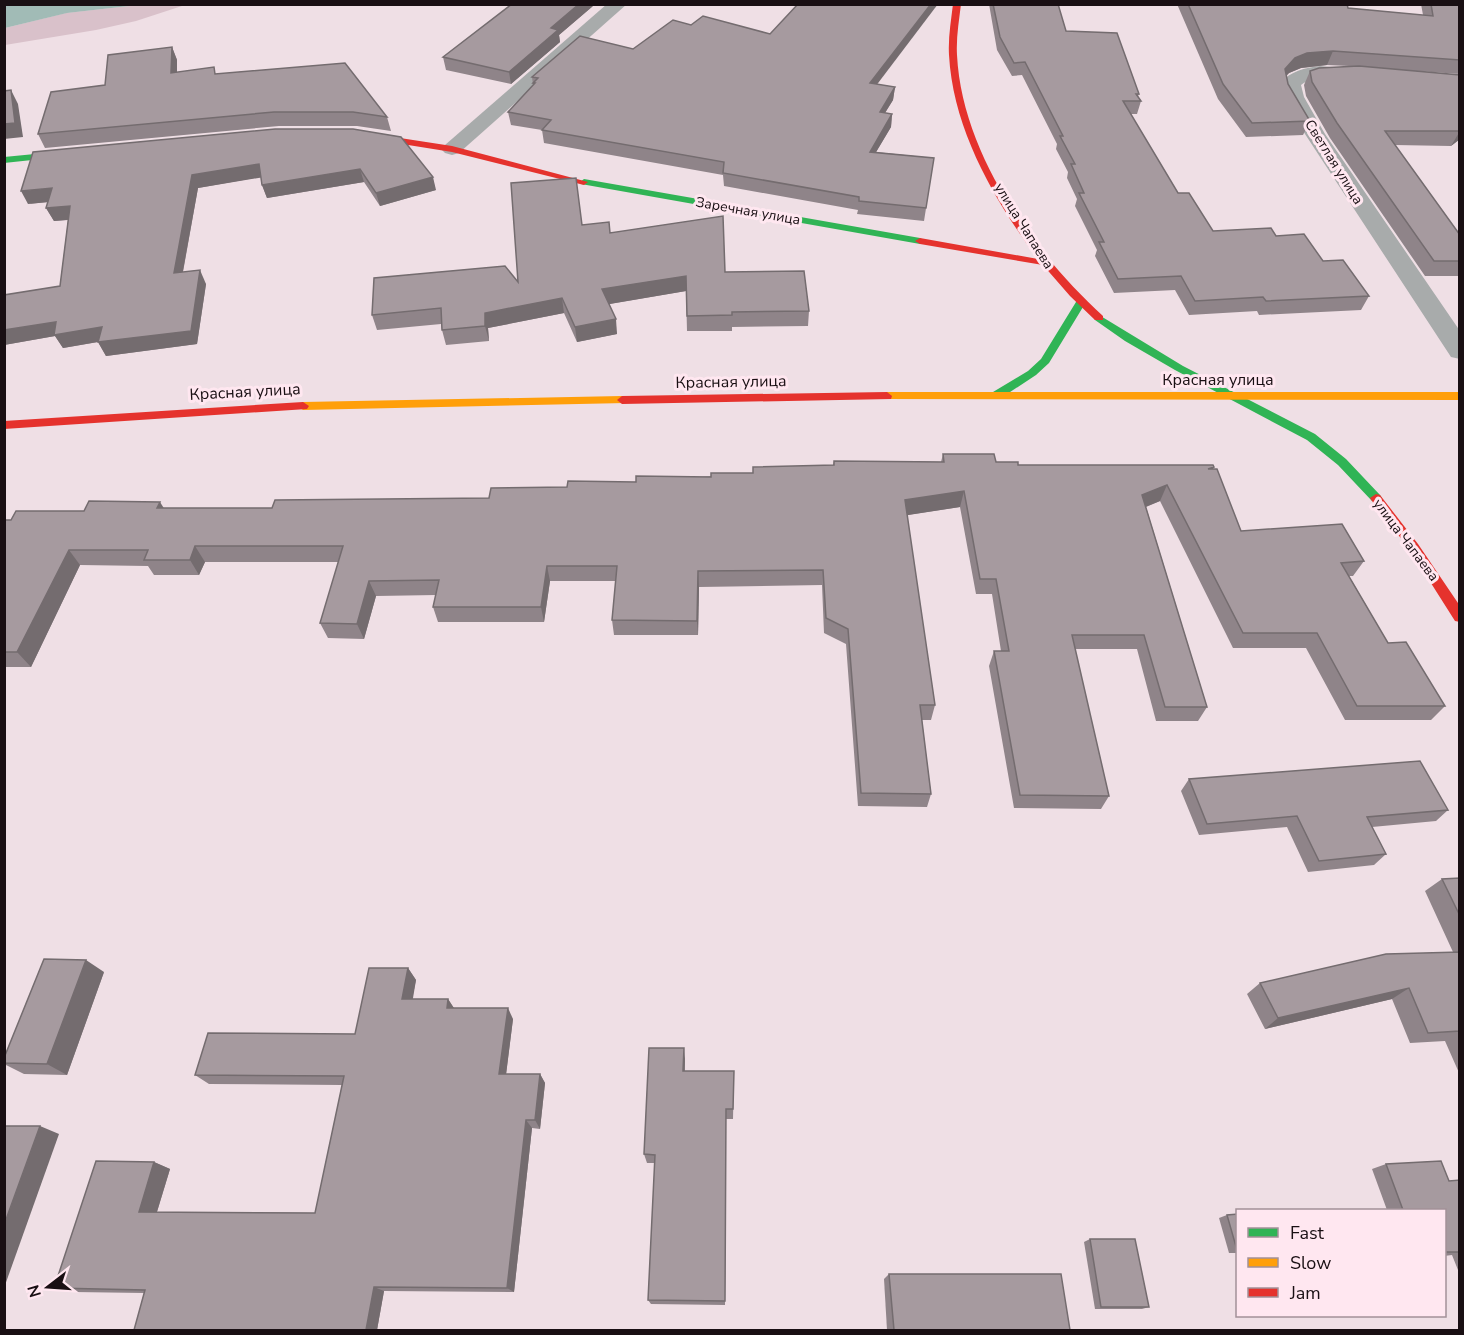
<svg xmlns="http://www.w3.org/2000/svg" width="1464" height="1335" font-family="'Nunito Sans',sans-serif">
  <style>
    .green { fill: #d9c1ca }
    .water { fill: #a1bbb6 }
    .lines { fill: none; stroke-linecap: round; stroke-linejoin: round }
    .street { fill: #a8abab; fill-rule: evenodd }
    .fast { fill: #30b455; fill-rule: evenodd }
    .slow { fill: #ff9f0a; fill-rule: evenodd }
    .jam { fill: #e5322d; fill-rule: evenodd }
    .wall { fill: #8f8489 }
    .shaded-wall { fill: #746c6f }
    .building { fill: #a69a9f; stroke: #746c6f; stroke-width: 1.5 }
    .labels { text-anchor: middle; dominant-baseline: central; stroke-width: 6; stroke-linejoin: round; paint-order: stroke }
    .far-street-label { font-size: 14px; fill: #190f13; stroke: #ffe7f0 }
    .street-label { font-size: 16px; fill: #190f13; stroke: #ffe7f0 }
  </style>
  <rect width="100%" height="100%" fill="#efdfe5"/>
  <polygon class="green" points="138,5 185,5 136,21 96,30 5,45 5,28 66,13"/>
  <polygon class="water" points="5,4 138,4 138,5 67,13 5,28"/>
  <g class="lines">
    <g class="street">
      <polygon points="607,4 627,4 459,153 452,155 445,153 441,149 445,145"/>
      <path d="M1320 66 1359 70 1362 74 1359 78C1339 83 1319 72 1301 85L1304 97 1325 134 1460 331V359L1451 357 1305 134 1284 97 1281 83C1290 71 1305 68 1320 66Z"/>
    </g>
    <g class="fast">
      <polygon points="76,150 79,151 79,155 4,163 4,157"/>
      <polygon points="584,179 920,238 925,241 920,244 581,184 580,182"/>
      <polygon points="1081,299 1086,302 1049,363 1036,375 1001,398 993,398 993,392 1028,371 1041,359 1076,302"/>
      <polygon points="1099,315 1183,366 1315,434 1346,459 1380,495 1382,498 1380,501 1372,501 1338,465 1307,440 1175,370 1125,341 1095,320 1094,318"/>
    </g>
    <g class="slow">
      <polygon points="887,392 1460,392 1460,400 883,399 882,396"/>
      <polygon points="622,396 627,400 626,403 303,410 297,406 303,402"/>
    </g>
    <g class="jam">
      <path d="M953 4H961C959 21 956 38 957 55 962 153 1032 251 1103 316V320H1095L1070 296 1043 265 920 244 915 241 920 238 1038 259C994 200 953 129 949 55 948 38 951 21 953 4Z"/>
      <polygon points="361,132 452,146 588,182 584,185 452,152 358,137 358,133"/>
      <polygon points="887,392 892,396 891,399 622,404 617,400 622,396"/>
      <polygon points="303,402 309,406 307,409 4,429 4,421"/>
      <polygon points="1376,494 1380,495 1418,544 1460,606 1460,622 1455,621 1410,550 1372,501 1370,498"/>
    </g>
  </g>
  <g class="wall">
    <polygon points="989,4 1058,4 1066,31 1139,94 1138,96 1141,101 1137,114 1130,114 1178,193 1213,231 1276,236 1323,261 1369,296 1361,310 1259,315 1257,311 1189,315 1175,290 1114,293 1095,256 1097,250 1075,206 1077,199 1067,178 1068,172 1056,149 1057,144 1022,75 1012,76 997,50"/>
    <polygon points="1177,4 1347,4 1348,8 1423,15 1421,4 1460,4 1460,74 1417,71 1460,75 1460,139 1451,146 1395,145 1460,235 1460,276 1425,276 1330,138 1306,96 1304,85 1310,71 1349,66 1327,65 1301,68 1289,73 1286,76 1288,84 1310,121 1303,135 1246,137 1218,99"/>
    <polygon points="593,6 559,35 560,42 511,84 446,70 443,57"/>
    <polygon points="172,47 177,60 177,72 217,74 387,117 391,131 357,126 279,126 45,148 38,134"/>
    <polygon points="633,49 895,87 893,100 885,113 892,114 891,127 876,152 934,158 924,221 857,214 858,210 724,186 723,175 544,143 542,130 511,125 508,112 533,85 532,77"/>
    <polygon points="275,129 436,190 380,206 364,182 267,198 262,185 261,177 198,188 183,272 206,284 197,344 106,356 98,342 63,348 55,336 4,345 4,295 60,286 68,220 54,221 46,208 48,202 28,204"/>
    <polygon points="582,225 610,233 725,272 809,311 808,326 732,327 732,331 687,331 686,291 609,304 617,334 577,342 564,313 488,328 489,341 446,345 442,330 441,324 377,330 372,315 518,282"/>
    <polygon points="943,454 1018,465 1214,467 1213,469 1241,531 1364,561 1353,576 1349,576 1388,643 1445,706 1431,720 1345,720 1306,648 1233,648 1160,501 1146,507 1207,707 1198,721 1156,721 1137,649 1075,649 1109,796 1101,809 1014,808 989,666 994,651 1001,651 992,594 976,594 960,507 907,515 935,705 931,720 922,720 931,794 927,807 858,806 846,644 824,633 822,585 699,587 698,635 614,635 612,620 616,581 550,581 544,622 438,622 433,607 436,595 376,596 364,639 328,638 320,623 339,562 205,562 199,575 154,575 148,566 80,565 31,667 4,667 4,520 11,520 84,511 164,508 272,508 489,498 567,487 753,473 833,465 834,461 941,462"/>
    <polygon points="1189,779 1448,810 1436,821 1372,827 1386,854 1374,865 1308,872 1287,827 1199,835 1181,791"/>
    <polygon points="1460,878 1460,1075 1445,1041 1410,1043 1392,999 1265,1029 1247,994 1260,983 1453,952 1425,891 1442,879"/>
    <polygon points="408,968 416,980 412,999 448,999 454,1008 513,1019 506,1074 540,1074 545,1083 540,1129 532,1128 514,1292 384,1291 377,1330 134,1330 144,1293 74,1292 54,1288 154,1162 170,1169 157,1212 315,1213 342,1085 209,1084 195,1075 355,1034"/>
    <polygon points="104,972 67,1075 24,1074 4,1064 4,1058"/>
    <polygon points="685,1059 685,1071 734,1071 733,1119 726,1119 725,1305 651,1304 648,1300 655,1163 647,1163 644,1154"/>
    <polygon points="1386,1164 1449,1181 1460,1180 1460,1275 1452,1255 1444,1256 1444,1210 1387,1210 1372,1169"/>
    <polygon points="1238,1214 1238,1253 1229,1253 1219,1218 1227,1215"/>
    <polygon points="1090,1239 1149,1307 1142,1309 1095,1309 1084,1242"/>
    <polygon points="889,1274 1070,1330 887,1330 884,1279"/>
  </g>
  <g class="shaded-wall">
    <polygon points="579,4 593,4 593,6 559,35 560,42 511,84 509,72 551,28"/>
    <polygon points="931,4 938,4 869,95 870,83"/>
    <polygon points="172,47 177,60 177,86 171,73"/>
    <polygon points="1333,51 1327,65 1301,68 1289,73 1279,83 1285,69 1295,58 1307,53"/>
    <polygon points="895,87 893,100 878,124 880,112"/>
    <polygon points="11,90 18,104 23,137 4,139 4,124"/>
    <polygon points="892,114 891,127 869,164 870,152"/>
    <polygon points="1460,131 1460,139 1451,146"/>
    <polygon points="259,164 264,177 198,188 180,287 174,273 192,175"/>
    <polygon points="360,169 364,182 267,198 262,185"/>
    <polygon points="433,177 436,190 380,206 376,193"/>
    <polygon points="52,188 59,201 28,204 21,191"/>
    <polygon points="70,206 77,219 54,221 46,208"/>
    <polygon points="200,270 206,284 197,344 106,356 98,342"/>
    <polygon points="686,276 686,291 604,305 602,289"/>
    <polygon points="562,298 564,313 488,328 489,341 485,326 485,313"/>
    <polygon points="616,319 617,334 577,342 575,327"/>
    <polygon points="56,322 102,327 109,340 63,348 55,336 4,345 4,330"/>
    <polygon points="1167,485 1160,501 1135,511 1142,495"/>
    <polygon points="964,491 960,507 902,516 905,500"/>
    <polygon points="160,502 170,518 157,508"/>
    <polygon points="195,546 205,562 199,575 190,560"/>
    <polygon points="69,550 80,565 31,667 17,652"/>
    <polygon points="547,566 550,581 544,622 541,607"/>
    <polygon points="698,571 699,587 698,635 697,621"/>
    <polygon points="369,581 376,596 364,639 357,624"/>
    <polygon points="86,960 104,972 67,1075 47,1064"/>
    <polygon points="408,968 416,980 411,1010 402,999"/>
    <polygon points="1409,988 1392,999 1265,1029 1278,1018"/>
    <polygon points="448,999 455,1010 447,1008"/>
    <polygon points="508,1008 513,1019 505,1083 499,1074"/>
    <polygon points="684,1048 685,1059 684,1081 683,1071"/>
    <polygon points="540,1074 545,1083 540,1129 535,1120"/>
    <polygon points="526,1120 532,1128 514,1292 507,1288"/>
    <polygon points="40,1126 59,1134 4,1288 4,1225"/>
    <polygon points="154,1162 170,1169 155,1218 139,1212"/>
    <polygon points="374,1287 384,1291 377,1330 366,1330"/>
  </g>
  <g class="building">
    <polygon points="512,4 579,4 551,28 558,30 509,72 443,57"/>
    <polygon points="798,4 931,4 870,83 895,87 880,112 892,114 870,152 934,158 926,208 859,201 859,197 723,173 724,162 542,130 551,120 508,112 535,83 533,83 538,78 532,77 580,36 633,49 673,20 691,25 703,16 770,34"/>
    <polygon points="993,4 1058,4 1066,31 1117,33 1139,94 1136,94 1141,101 1123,101 1178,193 1189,193 1213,231 1271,228 1276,236 1304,234 1323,261 1343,260 1369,296 1266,301 1263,297 1195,301 1181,276 1118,279 1099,242 1104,242 1079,193 1084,193 1071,164 1075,164 1060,136 1063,136 1025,62 1014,63 1000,37"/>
    <polygon points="1188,4 1347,4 1348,8 1433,16 1431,4 1460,4 1460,60 1333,51 1307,53 1295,58 1285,69 1288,84 1310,121 1252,123 1223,84"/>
    <polygon points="172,47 171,73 214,67 215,74 345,63 387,117 353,112 274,112 38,134 51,92 105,85 108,55"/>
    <polygon points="1359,66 1460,75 1459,131 1385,131 1460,235 1460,261 1434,261 1337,123 1312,82 1310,71 1319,68"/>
    <polygon points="11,90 15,123 4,124 4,91"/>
    <polygon points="275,129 353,129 401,137 433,177 376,193 360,169 262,185 259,164 192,175 174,273 200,270 191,331 98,342 102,327 54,335 56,322 4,330 4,295 60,286 70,206 46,208 52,188 21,191 33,152"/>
    <polygon points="576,178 582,225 609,222 610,233 723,216 725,272 804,271 809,311 732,312 732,315 687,316 686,276 602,289 616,319 575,327 562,298 485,313 485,326 442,330 441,308 372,315 374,278 505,266 518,282 511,183"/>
    <polygon points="943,454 994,454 996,462 1018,462 1018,465 1213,465 1214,467 1208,469 1217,469 1241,531 1342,524 1364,561 1341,563 1388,643 1406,642 1445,706 1357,706 1317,633 1243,633 1167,485 1142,495 1207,707 1165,707 1144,635 1072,635 1109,796 1020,795 994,651 1009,651 996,579 980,579 964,491 905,500 935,705 920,705 931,794 861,793 848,629 826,618 823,570 698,571 697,621 612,620 617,566 547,566 541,607 433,607 439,580 369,581 357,624 320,623 343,546 195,546 190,560 144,560 148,550 69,550 17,652 4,652 4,520 11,520 16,511 84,511 89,501 160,502 157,508 272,508 275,500 489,498 491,488 567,487 568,481 636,482 636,476 711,477 711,473 753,473 753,467 834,465 834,461 944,462"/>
    <polygon points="1420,761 1448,810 1367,817 1386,854 1319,861 1297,816 1207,824 1189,779"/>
    <polygon points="1460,878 1460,916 1442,879"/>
    <polygon points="1460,952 1460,1031 1428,1033 1409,988 1278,1018 1260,983 1386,954"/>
    <polygon points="44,959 86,960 47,1064 4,1063 4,1058"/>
    <polygon points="369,968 408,968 402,999 448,999 447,1008 508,1008 499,1074 540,1074 535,1120 526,1120 507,1288 374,1287 366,1330 134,1330 145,1290 54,1288 96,1161 154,1162 139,1212 315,1213 344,1076 195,1075 208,1033 355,1034"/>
    <polygon points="649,1048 684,1048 683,1071 734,1071 733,1109 726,1109 725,1301 648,1300 655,1155 644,1154"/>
    <polygon points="4,1126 40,1126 4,1225"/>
    <polygon points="1441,1161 1449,1181 1460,1180 1460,1252 1444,1252 1444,1210 1403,1210 1386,1164"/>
    <polygon points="1238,1214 1238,1250 1237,1250 1227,1215"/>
    <polygon points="1090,1239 1135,1239 1149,1307 1101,1307"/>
    <polygon points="889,1274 1061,1274 1070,1330 894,1330"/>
  </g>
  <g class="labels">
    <g class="far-street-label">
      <text transform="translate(1334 162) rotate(58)">Светлая улица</text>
      <text transform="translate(748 211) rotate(10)">Заречная улица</text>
      <text transform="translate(1024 226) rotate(58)">улица Чапаева</text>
      <text transform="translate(1406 540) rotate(53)">улица Чапаева</text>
    </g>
    <g class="street-label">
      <text x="1218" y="380">Красная улица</text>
      <text transform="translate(731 382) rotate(-1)">Красная улица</text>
      <text transform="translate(245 392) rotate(-3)">Красная улица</text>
    </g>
  </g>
  <rect width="1464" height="1335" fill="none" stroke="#190f13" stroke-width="12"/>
  <rect x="1236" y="1209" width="210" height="108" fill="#ffe7f0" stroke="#a39198" stroke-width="1.5"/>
  <rect x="1248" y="1228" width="30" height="9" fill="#30b455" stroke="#a39198" stroke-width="1.5"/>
  <text x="1290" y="1239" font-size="18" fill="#190f13">Fast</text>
  <rect x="1248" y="1258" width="30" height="9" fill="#ff9f0a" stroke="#a39198" stroke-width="1.5"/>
  <text x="1290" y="1269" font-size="18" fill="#190f13">Slow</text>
  <rect x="1248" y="1288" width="30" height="9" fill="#e5322d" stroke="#a39198" stroke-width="1.5"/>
  <text x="1290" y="1299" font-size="18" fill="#190f13">Jam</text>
  <g transform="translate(48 1287) rotate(253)" stroke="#ffe7f0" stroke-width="4.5" paint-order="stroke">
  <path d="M0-4.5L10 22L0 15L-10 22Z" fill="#190f13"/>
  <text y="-9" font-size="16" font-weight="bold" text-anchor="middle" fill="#190f13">N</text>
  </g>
</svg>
